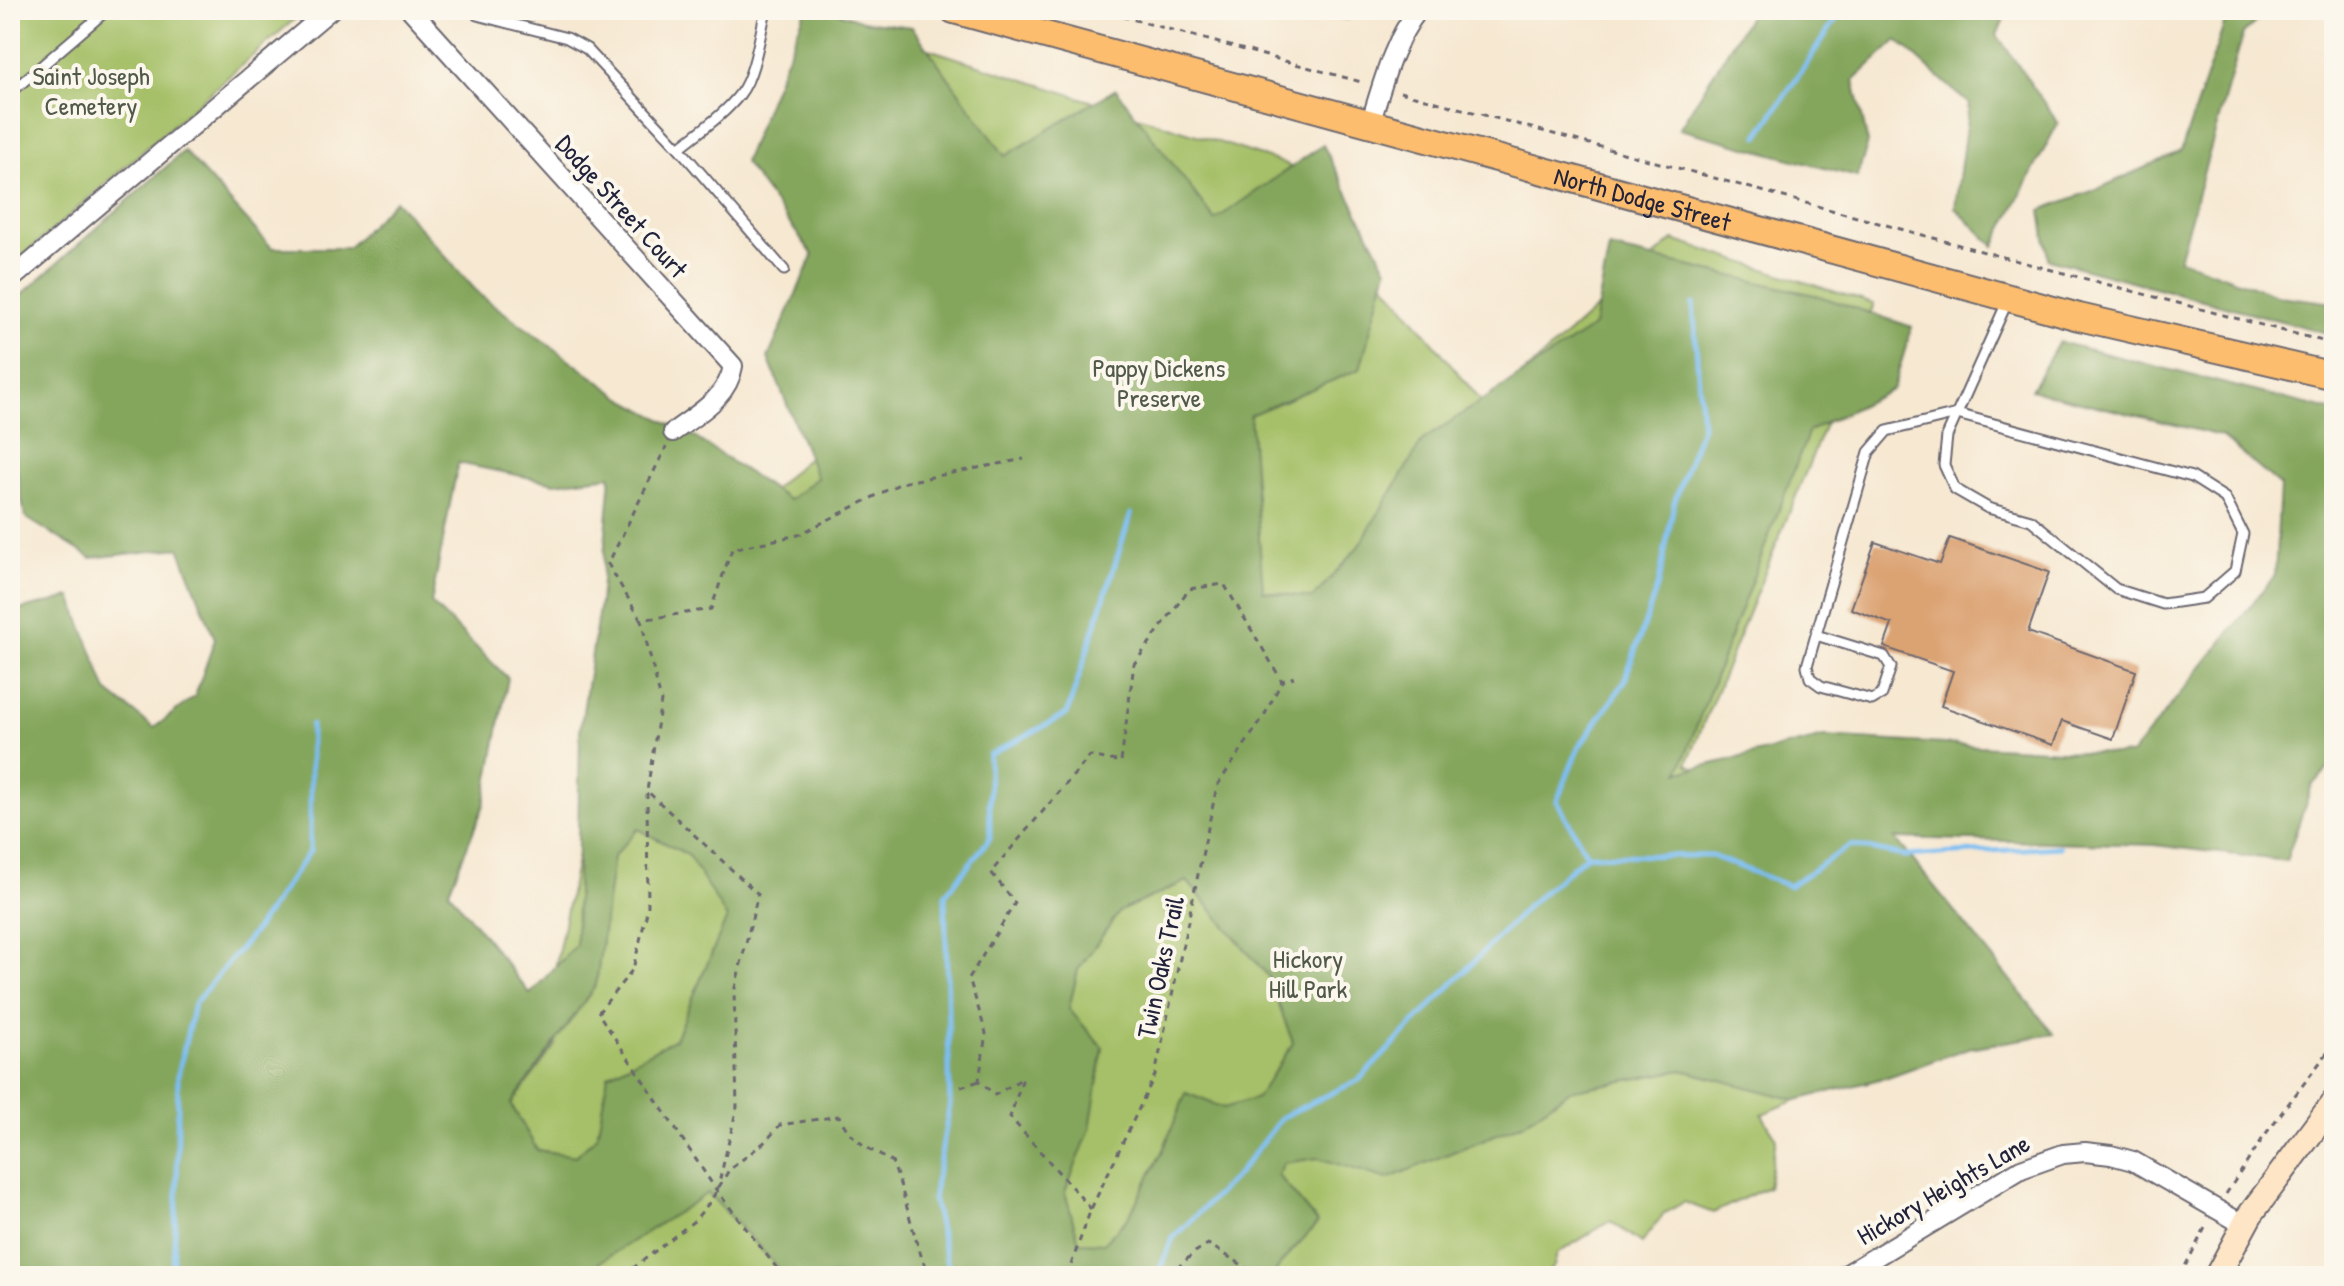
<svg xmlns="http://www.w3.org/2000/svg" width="2344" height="1286" font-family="'Patrick Hand',sans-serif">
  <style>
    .green { fill: #a5c067; stroke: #647151; stroke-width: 2 }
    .forest { fill: #84a65c; stroke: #53644c; stroke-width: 2; fill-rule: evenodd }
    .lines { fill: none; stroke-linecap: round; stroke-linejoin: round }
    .stream { stroke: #7cbef2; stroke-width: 5 }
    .building { fill: #dba272 }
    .lane-casing { stroke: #6c6770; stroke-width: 13 }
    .street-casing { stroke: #6c6770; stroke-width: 22 }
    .secondary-casing { stroke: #6c6770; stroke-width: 28 }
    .primary-casing { stroke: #6c6770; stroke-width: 30 }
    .path { stroke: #6c6770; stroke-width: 3; stroke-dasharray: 6 6; stroke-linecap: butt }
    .lane { stroke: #fff; stroke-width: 9 }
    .street { stroke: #fff; stroke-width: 18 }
    .secondary { stroke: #fee5c5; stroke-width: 24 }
    .primary { stroke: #fcbd6e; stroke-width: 26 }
    .labels { text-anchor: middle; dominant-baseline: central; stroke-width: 8; stroke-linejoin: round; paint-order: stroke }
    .park-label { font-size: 26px; fill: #50594a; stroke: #fbf7ec }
    .street-label { font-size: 26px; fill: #22223b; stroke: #fbf7ec }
  </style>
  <rect width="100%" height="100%" fill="#fbf7ec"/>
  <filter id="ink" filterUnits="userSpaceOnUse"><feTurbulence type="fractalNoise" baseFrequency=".0125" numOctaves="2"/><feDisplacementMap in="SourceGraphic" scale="16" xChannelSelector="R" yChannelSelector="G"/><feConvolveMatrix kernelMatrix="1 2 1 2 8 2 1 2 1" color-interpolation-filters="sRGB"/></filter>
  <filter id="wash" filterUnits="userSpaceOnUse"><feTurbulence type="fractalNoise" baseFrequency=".006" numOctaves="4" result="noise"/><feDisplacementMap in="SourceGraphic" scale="32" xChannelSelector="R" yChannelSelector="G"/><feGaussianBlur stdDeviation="1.8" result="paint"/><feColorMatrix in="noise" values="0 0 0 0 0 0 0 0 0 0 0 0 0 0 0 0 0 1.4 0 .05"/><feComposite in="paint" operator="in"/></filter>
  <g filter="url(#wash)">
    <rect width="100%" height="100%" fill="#f6e8d1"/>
    <g class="green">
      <polygon points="10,10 305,10 10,267"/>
      <polygon points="829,17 1287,164 1486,407 1673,240 1874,304 1687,764 1830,831 1614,1082 1682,1070 1797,1100 1762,1114 1776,1139 1768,1187 1713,1213 1684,1202 1664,1214 1642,1243 1610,1221 1557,1254 1554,1266 1545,1276 513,1276 653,1151 605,1098 597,1136 576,1157 537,1150 511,1105 556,1044 543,1028 638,557 752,510 923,349"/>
    </g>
    <g class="forest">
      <path d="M806 10H831L863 21 912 27 1005 156 1116 89 1215 220 1323 145 1387 269 1360 369 1250 415 1263 591 1313 598 1358 547 1423 440 1594 326 1609 248 1819 296 1912 327 1893 389 1809 431 1679 772 1824 737 2131 755 2275 575 2280 486 2221 436 2031 390 2059 342 2334 411V763L2312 785 2286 861 2154 845 1895 838 2054 1034 1968 1048 1888 1077 1797 1100 1682 1070 1569 1091 1524 1123 1387 1179 1318 1158 1284 1163 1278 1175 1318 1223 1282 1262 1273 1276H786L708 1193 578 1276H10V612L71 597 107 691 154 728 195 696 215 639 179 548 91 558 25 517 10 431V305L184 151 272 248H348L395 200 480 295 622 398 696 438 789 500 817 478 768 358 813 255 744 162ZM458 463 555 483 611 476 600 602 580 731 576 945 530 994 449 891 484 805 508 678 431 603ZM638 829 688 855 727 918 675 1039 608 1075 597 1136 576 1156 537 1150 511 1104 596 985 613 857ZM1187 881 1268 976 1293 1043 1257 1098 1224 1108 1186 1093 1163 1150 1128 1218 1104 1243 1079 1242 1065 1192 1090 1129 1103 1048 1069 1009 1078 970 1120 911Z"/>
      <polygon points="1287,10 1350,10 1348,19"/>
      <polygon points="1753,10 2008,10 1997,35 2058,123 1994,246 1955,208 1969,104 1897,40 1854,80 1868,143 1857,177 1679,129"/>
      <polygon points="2229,10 2268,10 2243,34 2179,259 2279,296 2334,303 2334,335 2048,259 2041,210 2100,188 2181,151"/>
    </g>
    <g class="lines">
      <g class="stream">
        <polyline points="1758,136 1842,10"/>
        <polyline points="1587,855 1557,801 1579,747 1624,683 1659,582 1674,503 1702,426 1693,304"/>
        <polyline points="172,1276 177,1200 178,1075 194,1004 253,933 310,851 311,725"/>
        <polyline points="950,1276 933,1198 950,1104 945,895 990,838 989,755 1067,714 1131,514"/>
        <polyline points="1157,1276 1173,1238 1238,1174 1282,1117 1359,1080 1533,901 1587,855 1712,856 1789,886 1851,845 1904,856 2060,847"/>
      </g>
    </g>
    <g id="blocks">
      <polygon class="building" points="1950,538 2049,572 2028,632 2136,671 2113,739 2062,721 2053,745 1941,706 1953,671 1884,647 1892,624 1851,609 1875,542 1940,564"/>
    </g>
  </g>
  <g filter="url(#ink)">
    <use href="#blocks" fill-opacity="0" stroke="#6c6770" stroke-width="2"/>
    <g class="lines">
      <g class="lane-casing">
        <g id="lane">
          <path d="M477 15 567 38 587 49 679 148C700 131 724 115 740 94 755 75 760 33 766 10"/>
          <polyline points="10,93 107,10"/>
          <polyline points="679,148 784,270"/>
          <polyline points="1816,635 1884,656 1891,667 1882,694 1872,700 1821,686 1810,678 1807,666 1869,452 1887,431 1957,414 2192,477 2225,498 2243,534 2235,571 2204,598 2163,604 2116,589 2031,520 1988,508 1955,489 1944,465 1947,436 2008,300"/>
        </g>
      </g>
      <g class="street-casing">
        <g id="street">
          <path d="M411 10 733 366C728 398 697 414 673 432"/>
          <path d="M1370 124C1383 83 1392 44 1418 10"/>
          <polyline points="10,280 330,10"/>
          <polyline points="1844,1276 2021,1169 2063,1154 2085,1152 2111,1155 2133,1161 2244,1225"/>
        </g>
      </g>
      <g class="secondary-casing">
        <polyline id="secondary" points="2217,1276 2250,1215 2334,1102"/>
      </g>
      <g class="primary-casing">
        <g id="primary">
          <path id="s1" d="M954 10 2079 317 2334 376"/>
        </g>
      </g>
      <g class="path">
        <polyline points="1099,10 1365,83"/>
        <polyline points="1400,92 2014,260 2334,344"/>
        <polyline points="641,620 608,564 666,447"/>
        <polyline points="647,793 648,908 633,969 598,1013 717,1191 783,1276"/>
        <polyline points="961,1087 979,1081"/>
        <polyline points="717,1191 737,1107 734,992 758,894 647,791 661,701 641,620 711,609 732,549 798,535 901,483 1024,459"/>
        <polyline points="2226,1194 2267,1132 2334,1044"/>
        <polyline points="1091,1209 1010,1117 1023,1078 995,1095 979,1081 986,1033 969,978 1015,903 991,872 1090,756 1121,762 1134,664 1189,589 1224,584 1282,681"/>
        <path d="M623 1276 694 1221 710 1202 729 1170 766 1141 780 1125 839 1116C852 1142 868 1148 892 1162 907 1199 913 1239 929 1276"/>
        <polyline points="1067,1276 1091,1209 1155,1075 1217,786 1264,716 1282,681 1294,677"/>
        <polyline points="1168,1276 1195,1252 1208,1244 1260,1276"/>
        <polyline points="2180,1276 2207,1224"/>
      </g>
      <use href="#lane" class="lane"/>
      <use href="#street" class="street"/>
      <use href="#secondary" class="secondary"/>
      <use href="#primary" class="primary"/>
    </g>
  </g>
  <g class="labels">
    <g class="park-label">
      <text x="91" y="75">Saint Joseph<tspan x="91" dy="30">Cemetery</tspan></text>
      <text x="1159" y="367">Pappy Dickens<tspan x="1159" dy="30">Preserve</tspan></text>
      <text x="1308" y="958">Hickory<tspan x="1308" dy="30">Hill Park</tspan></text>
    </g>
    <g class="street-label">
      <text stroke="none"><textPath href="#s1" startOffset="714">North Dodge Street</textPath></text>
      <text transform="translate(622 206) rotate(48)">Dodge Street Court</text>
      <text transform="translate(1160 967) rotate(-78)">Twin Oaks Trail</text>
      <text transform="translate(1943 1189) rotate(-30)">Hickory Heights Lane</text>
    </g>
  </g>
  <rect width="2344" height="1286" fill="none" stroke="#fbf7ec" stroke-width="40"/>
</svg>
